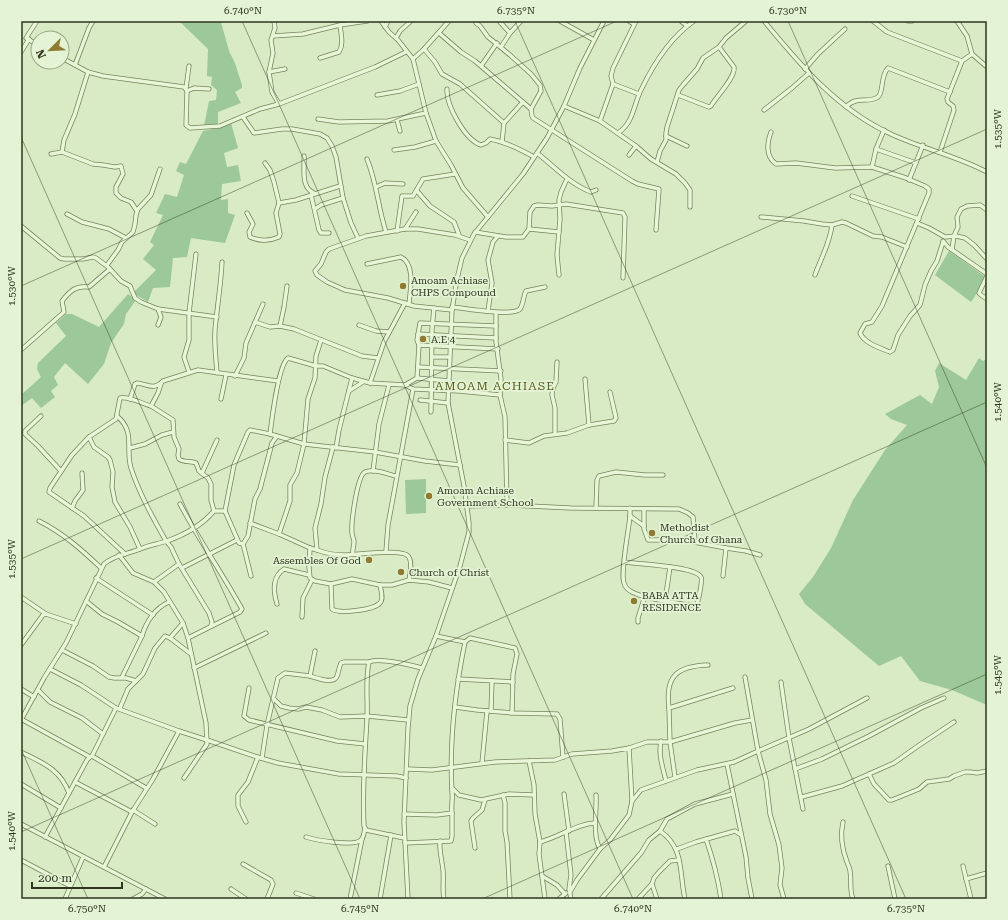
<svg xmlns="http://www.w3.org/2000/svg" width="1008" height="920" font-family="'Roboto Serif',serif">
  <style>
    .green { fill: #9dc89a }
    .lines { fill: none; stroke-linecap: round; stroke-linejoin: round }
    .minor-casing { stroke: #77845c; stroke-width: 5 }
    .minor { stroke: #e7f6d7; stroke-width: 3.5 }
    .ticks { fill: none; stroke: #2f351f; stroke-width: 1; stroke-opacity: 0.45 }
    .poi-dot { fill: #8f7b31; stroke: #e3f3d4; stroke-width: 1.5 }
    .labels { text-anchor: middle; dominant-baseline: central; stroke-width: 3.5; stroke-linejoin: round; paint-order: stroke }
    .poi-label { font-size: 10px; fill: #2f351f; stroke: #e3f3d4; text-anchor: start }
    .quarter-label { font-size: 12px; letter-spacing: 1px; fill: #5e5f22; stroke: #e3f3d4 }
    .neatline { fill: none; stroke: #2f351f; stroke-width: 1.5 }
    .ticks-label { font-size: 10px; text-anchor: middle; fill: #2f351f }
  </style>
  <rect width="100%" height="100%" fill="#d8ebc5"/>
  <g class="green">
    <polygon points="179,21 222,21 221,22 229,51 235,63 242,85 242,88 235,92 241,103 218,112 218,124 204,126 209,101 216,100 217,90 211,85 212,77 207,76 208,49"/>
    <polygon points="231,123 238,148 224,153 227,167 238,165 241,181 222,184 221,200 228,199 228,213 235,215 225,243 191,238 187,257 173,258 170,287 153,288 148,302 133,293 156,270 143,259 154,245 150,242 163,215 156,213 165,194 177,197 184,175 176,171 180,162 186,164 203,131 218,128"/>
    <polygon points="949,251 987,278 971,302 935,275"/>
    <polygon points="128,294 136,300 126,314 124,324 111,343 104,364 88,384 65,363 54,377 58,385 51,391 55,397 41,408 32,398 21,406 21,395 41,377 37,369 38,363 66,336 56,323 66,314 72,314 99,327"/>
    <polygon points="979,358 983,361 987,359 987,705 952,690 920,681 901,656 879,666 805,604 799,594 813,577 831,548 853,500 885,450 907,425 891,419 885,414 920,395 932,404 939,387 935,371 939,363 966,380"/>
    <polygon points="426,479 426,513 406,514 405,480"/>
  </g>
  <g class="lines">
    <g class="minor-casing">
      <g id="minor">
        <polyline points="37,21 26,38 38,45"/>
        <polyline points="274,21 275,28 271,40 273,53 269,72 272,92 279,104 375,67 406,52"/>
        <polyline points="381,21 389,32 398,40 413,59 426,113 436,141 451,165 463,188 488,217"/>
        <polyline points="499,21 510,33 501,47"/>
        <polyline points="560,21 594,40"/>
        <polyline points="629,21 634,24"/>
        <polyline points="681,21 687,26"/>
        <path d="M764 21C801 66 839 111 893 135 924 149 957 156 987 172"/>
        <polyline points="873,21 887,32 962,61"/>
        <polyline points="908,21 912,21"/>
        <polyline points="957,21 967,36 972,54 987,67"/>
        <polyline points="476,23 480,26 488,37 510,55 531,74 540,85 541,91 531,109 532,116 533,118 632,181 638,184 659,189 656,230"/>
        <polyline points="385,27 388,21"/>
        <polyline points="439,33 461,52 475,61 531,109"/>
        <polyline points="510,33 521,21"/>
        <polyline points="273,36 303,34 340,25 367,21"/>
        <polyline points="396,38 400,31 411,21"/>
        <polyline points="424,49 435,62 442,74 460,84 504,123"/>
        <polyline points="21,52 29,39"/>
        <polyline points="62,58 88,72 103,76 184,87 187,91 186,125 190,128 220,126 260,109 279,104"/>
        <path d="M320 58 339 52C344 44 341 35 340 25"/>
        <polyline points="413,59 424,49 449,21"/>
        <polyline points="75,65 89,28 93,21"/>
        <polyline points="481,66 497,43"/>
        <polyline points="805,69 818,54 845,29"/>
        <polyline points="269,72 285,69"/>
        <polyline points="613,84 639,94"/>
        <polyline points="186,88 189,66"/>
        <path d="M447 89C446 105 465 140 481 145L486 143 490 139C506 142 520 149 534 157"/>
        <polyline points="187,91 194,88 209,89"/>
        <polyline points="377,95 400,91 419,84"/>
        <path d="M678 95 709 107 711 106C716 97 736 77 734 67L719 47"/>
        <polyline points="564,106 600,121 636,146"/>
        <path d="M846 107C857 95 868 104 878 97 884 92 880 76 888 68L950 92"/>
        <polyline points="764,110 792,88 809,73"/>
        <polyline points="243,117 254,133 282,129 292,129 320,134 327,138 332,146 336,157 343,198 351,223 358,238"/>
        <polyline points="318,119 339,122 388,121 426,113"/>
        <polyline points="397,120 400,131"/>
        <polyline points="600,121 613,84 611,76 613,68 636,21"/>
        <path d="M771 132C767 143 765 156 776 164L796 163 835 168 872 167 906 178 925 186 929 189V193L882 306 872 322 865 324 860 333C864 343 880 348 890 352L893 350 898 335 910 316 920 305 925 285 931 271 937 261 943 242"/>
        <path d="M618 133C634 122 633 106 641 90 653 65 671 37 694 21"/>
        <polyline points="666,136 687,146"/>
        <polyline points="502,142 504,123 523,102"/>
        <polyline points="876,149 916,163"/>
        <polyline points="394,150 415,147 436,141"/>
        <polyline points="62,152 64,140 75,114 88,72"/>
        <polyline points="940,152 954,110 953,106 948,102 947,99 962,61 972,54"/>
        <path d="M537 153C555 167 570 184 591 192L596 190"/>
        <polyline points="51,154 62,152 93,164 103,165 115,167 121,166 123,174 116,187 116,193 121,198 131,202 137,211"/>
        <polyline points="629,155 636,146 651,159 676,174 685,183 690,190 690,207"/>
        <path d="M304 156C305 168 300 187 314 193"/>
        <path d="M367 159C377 183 378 208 386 232"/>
        <polyline points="657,162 660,151 666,140 666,133 667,127 679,90 683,85 697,69 703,58 719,47 726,38 746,21"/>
        <polyline points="872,167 876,149 884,130"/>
        <polyline points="909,180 923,145"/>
        <polyline points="376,187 385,183 403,184"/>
        <polyline points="417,191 430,206 454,222 459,235"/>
        <polyline points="311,195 319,230 321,233 329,233"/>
        <polyline points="852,196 919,219"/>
        <polyline points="279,203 296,200 340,186"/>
        <polyline points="315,209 321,205 343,198"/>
        <path d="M247 213 253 224 249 232 250 237C259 241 270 241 279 237L280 234 276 213 279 203 274 182 270 170 265 163"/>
        <polyline points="67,214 82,222 109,229 126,238"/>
        <polyline points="761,217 804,221 822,224 832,225 842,222 846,223 873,236 882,237 907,247"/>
        <polyline points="917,223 929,228 945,237 956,236 965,238 974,245 987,259"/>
        <polyline points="21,226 60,258 64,259 83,259 93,257 96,258 108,267 121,281 130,286 135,298 141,302 158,309 217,317"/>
        <polyline points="405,229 416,212"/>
        <polyline points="529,229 559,232"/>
        <polyline points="397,231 402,196 413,196 423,179 455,174"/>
        <polyline points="475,232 506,237 523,237 529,229 530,212 534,206 538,205 552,206 566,204 623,213 625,217 623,278"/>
        <polyline points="943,241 948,247 987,274"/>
        <polyline points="952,249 954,236 958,227 957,217 961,209 967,206 980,205 987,210"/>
        <path d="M367 264 401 257C416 265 410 291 409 304"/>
        <polyline points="107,265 118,250 122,242 133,232 135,224 136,215 138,209 151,195 160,169"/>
        <polyline points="559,275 557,255 560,219 559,200 561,192 567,179"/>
        <path d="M815 275C821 258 830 243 832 225"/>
        <polyline points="987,276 979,293 981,295 987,299"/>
        <path d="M452 307C463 308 513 317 520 309 524 303 523 296 526 291L545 287"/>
        <polyline points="158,309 161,317 158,325"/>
        <polyline points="452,310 414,306 388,298 345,290 327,282 317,275 315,271 321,264 326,252 329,249 366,236 405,229 418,229 455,235 470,240"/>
        <polyline points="488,311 492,283 488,260 493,242 498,236"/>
        <polyline points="496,313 496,342 501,379 500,395 505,417 507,505"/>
        <polyline points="255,322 270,327 280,326 294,329 362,356 378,358"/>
        <polyline points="359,325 376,331 389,332"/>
        <polyline points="280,326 284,307 287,286"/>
        <polyline points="418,334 496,338"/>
        <polyline points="419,345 498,349"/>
        <path d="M21 350 64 312 62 301C70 291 76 285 89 287L110 269"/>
        <polyline points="432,357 449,357"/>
        <polyline points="418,367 501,371"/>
        <polyline points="189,372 184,357 189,340 189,313 196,254"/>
        <path d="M217 373C216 359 214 344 215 330 217 307 221 285 222 262"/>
        <polyline points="235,376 244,358 246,343 263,304"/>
        <polyline points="417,378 449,381"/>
        <polyline points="585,379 589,425"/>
        <polyline points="370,383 384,342 405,303"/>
        <polyline points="405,385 417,378 419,345 417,340 420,323 496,326"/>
        <polyline points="349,391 363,382"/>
        <path d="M130 399 135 384 137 383C148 384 153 391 163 381L198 370 278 381"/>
        <polyline points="221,399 226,375"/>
        <polyline points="420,400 448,403"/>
        <path d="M151 406 173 420 174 437 179 449 178 455 179 459C184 463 190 460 196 463L199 471 208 478 211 484V500L214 511"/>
        <polyline points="431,412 432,329 434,308"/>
        <polyline points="41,416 25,431 25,434 38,446 61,471"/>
        <path d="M117 416C136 432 125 449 131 468 139 493 153 518 166 541L171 547 179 564 209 613 212 622 211 626"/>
        <path d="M270 434C272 419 278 365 288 358L316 366H323L352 378 370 383 405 385 413 389 459 391 500 395"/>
        <polyline points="555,434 555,408 552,395 553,388 556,382 557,362"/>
        <polyline points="277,436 272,443 260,489 255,499 248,536 243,544 239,543 225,511 234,465 248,432 250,430 270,434 304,444 375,452 425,461 460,465"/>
        <polyline points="89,437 72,455 50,488 49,492 84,516 125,554"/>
        <polyline points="505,440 529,443 544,436 567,433 589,425 614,421 616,418 610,392"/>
        <polyline points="333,447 325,477 321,504 315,528 317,550 310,548 309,567 310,578 315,581 331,584 352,579 380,585 392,585 409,580 429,582 452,588"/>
        <polyline points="130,448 145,444 162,435 173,432"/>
        <polyline points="336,448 339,430 352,378"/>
        <polyline points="373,471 379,424 389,385"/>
        <polyline points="202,473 217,440"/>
        <path d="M180 504C199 540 222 573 242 609L240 612 188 638"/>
        <polyline points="467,506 507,505 571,508 679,509 688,513 693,517 695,541"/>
        <polyline points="72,508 75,501 83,490 82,473"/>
        <polyline points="596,508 597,480 599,476 616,472 645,475 663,475"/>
        <polyline points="644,509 644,529 648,540 683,540 726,548 723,576"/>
        <polyline points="630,516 644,526"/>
        <path d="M39 521C63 533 82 550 101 568"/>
        <polyline points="250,523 279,534 310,548"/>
        <polyline points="279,534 290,501 290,485 297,473 304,444 308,399 315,378 316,356 321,340"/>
        <polyline points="243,544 251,576"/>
        <polyline points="726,548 746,551 760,555"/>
        <path d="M140 549C149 545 158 544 167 541 184 535 202 525 214 511H225"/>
        <path d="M317 550C325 553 336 555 344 555 356 555 402 548 408 556 413 561 410 574 409 580"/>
        <polyline points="386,551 388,525 413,389"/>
        <path d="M353 554C352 550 354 546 354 542 354 539 352 536 352 533 351 523 357 476 365 472 373 468 387 474 396 476"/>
        <polyline points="119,555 133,573 154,582 164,592 183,623 188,638 206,723 207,744 184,778"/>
        <path d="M624 562C637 564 696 566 701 577 703 582 698 600 697 605L695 606C678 603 647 600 632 592 628 590 625 587 624 583 620 573 629 529 630 516V508"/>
        <polyline points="182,568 237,540"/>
        <polyline points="96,578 153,615"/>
        <polyline points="154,582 179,564"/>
        <path d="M331 584 332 609C339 614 374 610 380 603 384 599 381 590 380 585"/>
        <polyline points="21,597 46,614"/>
        <polyline points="86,601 102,614 118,622 142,636 122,677"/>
        <polyline points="665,601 670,567"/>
        <path d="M277 604C273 591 272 577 284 569L309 575"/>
        <polyline points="302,617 303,598 312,580"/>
        <polyline points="638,622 638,618 645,596"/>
        <path d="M142 636C146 622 155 608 169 602"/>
        <polyline points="170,638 183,623"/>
        <polyline points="465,642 470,638 515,648 517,654 513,674 512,713"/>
        <polyline points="21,645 43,615 46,614 76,624"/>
        <polyline points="62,650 93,666 109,677 114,678 126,678 136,681"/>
        <path d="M315 651 310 676C317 678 334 685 337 676 339 671 339 667 341 663L344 662H369"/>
        <polyline points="194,668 266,633"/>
        <polyline points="50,669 81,685 116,708 179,731 207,740 257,757 278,763 339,774 397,776 406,778"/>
        <polyline points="458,679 513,682"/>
        <polyline points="781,682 789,738 803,809"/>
        <polyline points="249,688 244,716 249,720 337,741 365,744"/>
        <polyline points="21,689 34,697"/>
        <polyline points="38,690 50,702 82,718 103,734"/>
        <polyline points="274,699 281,706 289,708 298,709 306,707 322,710 340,717 367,716 408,720"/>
        <polyline points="455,707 477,710 512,713 557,714 560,719 563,757"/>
        <polyline points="120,708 128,689 143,674 155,648 165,636 170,638 191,654"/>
        <path d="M669 708C665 677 676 666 708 665"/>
        <polyline points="491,711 492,681"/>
        <polyline points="21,719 90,757"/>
        <path d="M21 720 44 678 66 643 104 564C114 555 128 554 140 549L130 527 115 502 112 487 113 472 110 460 108 457 94 447 89 437 116 419 120 398C130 396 142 404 151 406L158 393 161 384"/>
        <path d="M661 741C658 755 663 768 666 781"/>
        <polyline points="629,748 647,742 670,742 735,723 752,720"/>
        <path d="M21 752C43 763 60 769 69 793"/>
        <polyline points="92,756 146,788"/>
        <polyline points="262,758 267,725 278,678 285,673 310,676"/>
        <polyline points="529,761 534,785 535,814 540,842 539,854 545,899"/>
        <polyline points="482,763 487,711"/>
        <polyline points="727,764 746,857 748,878 752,899"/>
        <polyline points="407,769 432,770 495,762 555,760 572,754 612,751 629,748 632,801"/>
        <polyline points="795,769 822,759 869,736 921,708 944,698"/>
        <polyline points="869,774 874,784 889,800 892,800 919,789 927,782 949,779 954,776 965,772 970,772 977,773 987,771"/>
        <polyline points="675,777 670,742 669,708 733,688"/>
        <polyline points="75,782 132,812 153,779 179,731"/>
        <polyline points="21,784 61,808"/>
        <polyline points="452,788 459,795 481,800 509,794 534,795"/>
        <polyline points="564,794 569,831"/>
        <polyline points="503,795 505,803 505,831 507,842 510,899"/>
        <path d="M596 795C597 812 592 835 600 849"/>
        <polyline points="802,797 842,786 894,763 918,746 954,722"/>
        <polyline points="133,810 155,824"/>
        <path d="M404 814 437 815 452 813C451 806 453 799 452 792 449 741 455 691 465 642L436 636"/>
        <polyline points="246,822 238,806 238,795 248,782 258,757"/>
        <path d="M843 822C840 835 842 849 847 862 848 865 850 868 850 871 852 882 849 889 853 899"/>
        <polyline points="21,824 165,899"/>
        <path d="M660 831C685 848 679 874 685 899"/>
        <polyline points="566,832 571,875 569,889 571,899"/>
        <polyline points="45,837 87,760 90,757 92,756 116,708"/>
        <path d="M306 837C315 840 354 847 361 840 364 837 364 832 365 828"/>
        <path d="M404 838 366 830 364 826C362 790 365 754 367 718 368 699 365 681 369 662 379 657 410 665 422 668"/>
        <path d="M706 839C713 859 718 879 721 899"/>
        <path d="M440 841C439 851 442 860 443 870 444 880 442 889 444 899"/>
        <path d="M540 842C559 837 576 824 595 823"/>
        <polyline points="405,843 451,841 452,836 452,813"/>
        <polyline points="475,848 471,821 473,818 482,810 485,800"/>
        <polyline points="677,849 696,842 735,831 741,835"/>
        <polyline points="21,860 70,886"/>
        <polyline points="243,864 271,880 273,884 267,899"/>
        <polyline points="888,866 895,899"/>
        <polyline points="963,866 971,899"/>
        <polyline points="104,867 132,812"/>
        <polyline points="542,876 557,885 565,894"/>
        <polyline points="966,879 987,873"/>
        <polyline points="652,884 657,899"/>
        <polyline points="231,889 246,899"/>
        <polyline points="570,892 577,880 600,849 610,840 629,815 632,801 641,790 697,770 734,762 758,751 745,677"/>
        <polyline points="296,893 314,899"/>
        <polyline points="65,899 83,857"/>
        <polyline points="133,899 142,894 146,889"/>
        <polyline points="350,899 362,839"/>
        <polyline points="380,899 391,835"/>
        <polyline points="408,899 404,822 408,728 410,706 418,679 436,636 460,566 469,532 469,523 464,486 448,403 452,310 457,279 462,258 474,234 523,174 547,138 564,106 580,68 604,21"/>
        <polyline points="559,899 566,893"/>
        <polyline points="601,899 641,853 649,840 660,831 667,819 695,804 733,794"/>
        <polyline points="638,899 652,884 654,878 659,872 670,861 679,860"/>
        <polyline points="784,899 780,885 782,868 779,845 770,814 766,780 758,751 809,729 867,698"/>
      </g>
    </g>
    <use href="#minor" class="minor"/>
  </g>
  <path class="ticks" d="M242 21 633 899M515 21 906 899M788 21 987 468M21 137 360 899M21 286 617 21M21 559 987 129M21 749 88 899M21 832 987 402M482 899 987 674"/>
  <g class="poi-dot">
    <circle cx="403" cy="286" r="4"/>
    <circle cx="423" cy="339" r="4"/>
    <circle cx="429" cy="496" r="4"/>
    <circle cx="652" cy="533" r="4"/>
    <circle cx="369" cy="560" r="4"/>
    <circle cx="401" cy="572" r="4"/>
    <circle cx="634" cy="601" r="4"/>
  </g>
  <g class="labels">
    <g class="poi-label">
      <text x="411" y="280">Amoam Achiase<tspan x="411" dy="12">CHPS Compound</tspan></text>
      <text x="431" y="339">A.E 4</text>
      <text x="437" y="490">Amoam Achiase<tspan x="437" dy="12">Government School</tspan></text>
      <text x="660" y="527">Methodist<tspan x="660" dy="12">Church of Ghana</tspan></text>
      <text x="361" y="560" text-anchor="end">Assembles Of God</text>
      <text x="409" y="572">Church of Christ</text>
      <text x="642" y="595">BABA ATTA<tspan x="642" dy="12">RESIDENCE</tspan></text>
    </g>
    <g class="quarter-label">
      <text x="495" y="386">AMOAM ACHIASE</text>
    </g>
  </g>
  <rect width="1008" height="920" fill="none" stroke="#e3f3d4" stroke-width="44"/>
  <g transform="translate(50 50) rotate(246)"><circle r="19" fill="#e3f3d4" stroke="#9ba78c"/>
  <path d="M0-3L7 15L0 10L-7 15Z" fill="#8f7b31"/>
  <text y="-6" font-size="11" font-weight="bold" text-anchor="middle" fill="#2f351f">N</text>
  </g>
  <path d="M32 882v6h90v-6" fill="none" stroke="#2f351f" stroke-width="2"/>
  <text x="38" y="882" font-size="12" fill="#2f351f" stroke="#e3f3d4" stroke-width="3" paint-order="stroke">200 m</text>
  <rect x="22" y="22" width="964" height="876" class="neatline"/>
  <g class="ticks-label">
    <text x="243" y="14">6.740°N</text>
    <text x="516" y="14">6.735°N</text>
    <text x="788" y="14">6.730°N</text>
    <text transform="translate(997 129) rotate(-90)" y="4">1.535°W</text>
    <text transform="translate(11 286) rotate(-90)" y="4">1.530°W</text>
    <text transform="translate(997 402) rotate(-90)" y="4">1.540°W</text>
    <text transform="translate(11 559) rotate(-90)" y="4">1.535°W</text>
    <text transform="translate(997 675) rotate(-90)" y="4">1.545°W</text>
    <text transform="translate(11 831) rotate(-90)" y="4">1.540°W</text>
    <text x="87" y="912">6.750°N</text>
    <text x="360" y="912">6.745°N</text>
    <text x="633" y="912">6.740°N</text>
    <text x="906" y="912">6.735°N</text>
  </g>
</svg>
